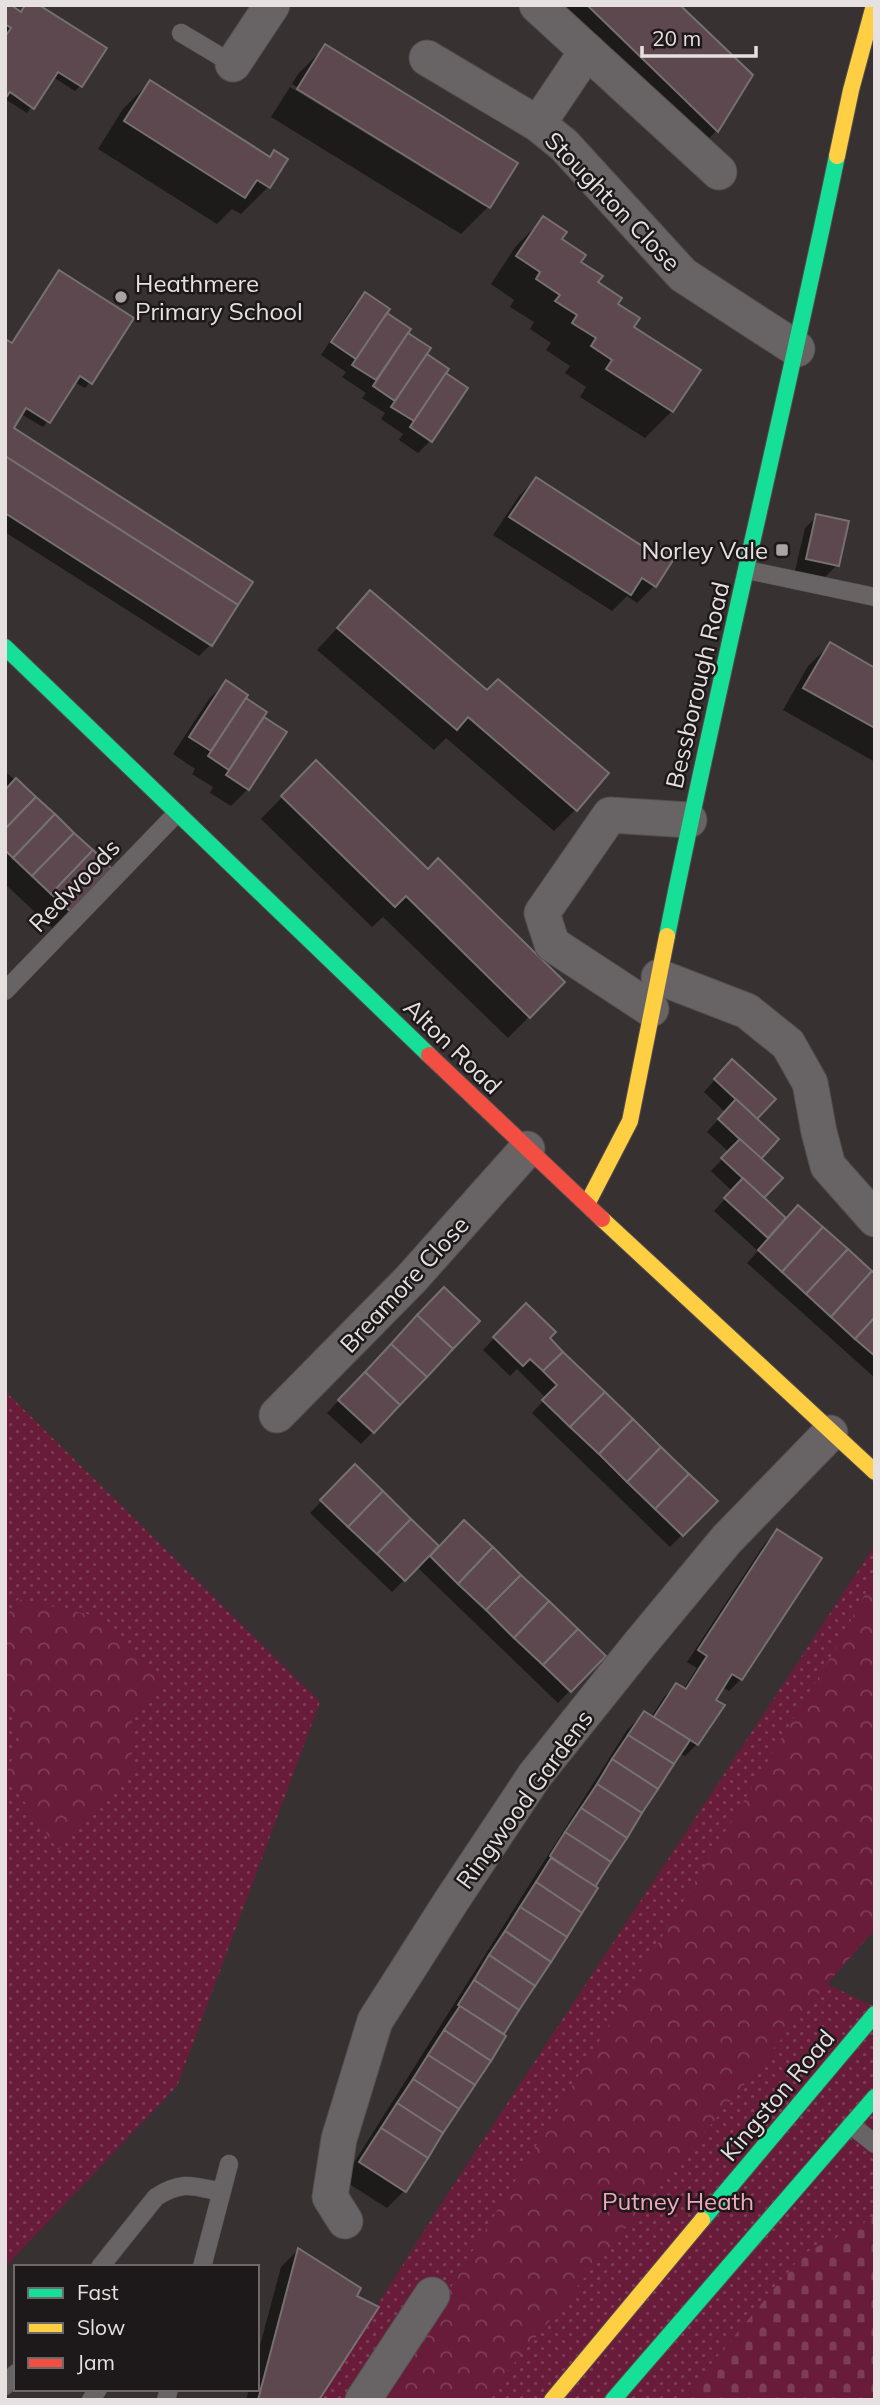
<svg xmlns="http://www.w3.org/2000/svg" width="880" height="2405" font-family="Mulish,sans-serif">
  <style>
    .green { fill: url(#green-dots) }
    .forest { fill: url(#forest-crowns) }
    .cemetery { fill: url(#cemetery-stones) }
    .shadow { fill: #0007 }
    .building { fill: #5c484e; stroke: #757071; stroke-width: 2 }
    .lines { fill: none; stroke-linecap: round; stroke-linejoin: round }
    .lane-casing { stroke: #534d4e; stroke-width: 19 }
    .street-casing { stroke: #534d4e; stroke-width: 37 }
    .fast-casing { stroke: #534d4e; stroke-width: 18 }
    .slow-casing { stroke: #534d4e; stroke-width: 18 }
    .jam-casing { stroke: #534d4e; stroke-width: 18 }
    .lane { stroke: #686465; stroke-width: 18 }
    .street { stroke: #686465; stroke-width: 35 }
    .fast { stroke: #16e098; stroke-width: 16 }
    .slow { stroke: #ffcf43; stroke-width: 16 }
    .jam { stroke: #f24e42; stroke-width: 16 }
    .poi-dot { fill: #a9a3a4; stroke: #1d1819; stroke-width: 2.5 }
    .labels { text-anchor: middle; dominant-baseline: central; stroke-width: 5; stroke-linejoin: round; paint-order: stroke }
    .street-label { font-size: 24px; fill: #e6e0e1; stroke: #1d1819 }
    .poi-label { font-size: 24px; fill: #e6e0e1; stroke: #1d1819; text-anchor: start }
    .park-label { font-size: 24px; fill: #f2a6ba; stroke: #1d1819 }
  </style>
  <defs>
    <pattern id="green-dots" width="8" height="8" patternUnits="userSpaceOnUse" patternTransform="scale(1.75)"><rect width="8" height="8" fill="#681c3a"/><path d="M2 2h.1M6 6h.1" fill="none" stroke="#7e3d56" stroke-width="1.8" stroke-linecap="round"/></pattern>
    <pattern id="forest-crowns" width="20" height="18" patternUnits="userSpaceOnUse" patternTransform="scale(1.75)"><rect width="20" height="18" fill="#681c3a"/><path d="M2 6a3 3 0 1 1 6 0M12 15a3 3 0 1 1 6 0" fill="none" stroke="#7e3d56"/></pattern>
    <pattern id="cemetery-stones" width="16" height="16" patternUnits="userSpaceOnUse" patternTransform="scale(1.75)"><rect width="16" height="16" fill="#681c3a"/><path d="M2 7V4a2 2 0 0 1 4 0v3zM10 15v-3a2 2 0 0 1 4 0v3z" fill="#7e3d56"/></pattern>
  </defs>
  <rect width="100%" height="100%" fill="#373132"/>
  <g class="green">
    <polygon points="5,1391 320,1702 177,2086 5,2267"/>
    <polygon points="875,1545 875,1929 827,1984 875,2007 875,2400 318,2400 439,2207"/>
  </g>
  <g class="forest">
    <polygon points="875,1576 875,1929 826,1985 484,2400 383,2400 834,1651"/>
    <polygon points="18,1599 96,1616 165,1687 132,1713 132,1770 58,1850 6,1775 19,1741 5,1688 5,1618"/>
  </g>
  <polygon class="cemetery" points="875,2215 875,2400 681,2400 803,2254 862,2224"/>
  <g class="shadow">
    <polygon points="5,5 20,13 24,7 80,86 75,91 53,77 27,113 5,99"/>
    <polygon points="544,5 678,5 717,130 696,152"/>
    <polygon points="325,47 515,164 488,207 461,234 271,117 290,87 484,206 484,202 292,84 298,74"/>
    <polygon points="150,82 269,158 275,152 286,159 268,187 241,214 232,209 217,224 98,149 123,109"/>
    <polygon points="543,219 615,304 631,328 698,371 672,411 645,438 580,397 586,387 565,373 570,366 546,350 551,343 530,329 534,322 510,307 514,300 491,284 516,246"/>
    <polygon points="59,273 90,382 85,388 74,382 43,427 21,414 11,428 211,644 199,656 5,532 5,341 11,344"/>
    <polygon points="365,294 424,354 446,369 443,373 430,441 418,453 399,440 403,434 381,419 385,413 362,398 366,393 342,377 346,372 321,355 353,306"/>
    <polygon points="536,479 655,556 661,550 655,585 637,603 627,596 612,611 493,535 519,496"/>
    <polygon points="817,516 837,565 825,577 795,571 805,528"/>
    <polygon points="370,592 575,810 554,831 446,738 434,750 317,650"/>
    <polygon points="830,645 875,670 875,762 783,710 808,666"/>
    <polygon points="226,682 261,717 285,733 248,789 231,806 210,793 213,787 192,774 195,769 173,754 209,699"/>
    <polygon points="316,762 428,871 563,982 508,1038 383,917 372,927 261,819"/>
    <polygon points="5,771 109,869 52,928 5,884"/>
    <polygon points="721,1073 755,1119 762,1198 786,1220 875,1276 875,1378 747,1263 758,1251 714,1211 732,1191 711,1171 729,1152 707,1132 725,1112 704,1092"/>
    <polygon points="432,1301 477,1321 361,1444 327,1413"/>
    <polygon points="526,1305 547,1339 715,1501 670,1547 532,1413 546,1398 517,1369 510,1376 483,1350"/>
    <polygon points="355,1467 439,1548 603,1656 558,1703 417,1567 392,1592 310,1513"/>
    <polygon points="777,1531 741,1679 729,1691 722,1687 713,1700 722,1706 697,1744 685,1756 679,1753 593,1887 596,1889 404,2191 387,2208 343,2180 627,1730 644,1713 651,1717 664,1697 676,1685 683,1690 697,1668 687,1662 765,1543"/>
    <polygon points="298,2250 317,2400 246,2400 249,2389 257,2389 257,2357 281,2267"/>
  </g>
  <g class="building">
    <polygon points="5,5 11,5 21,12 25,5 39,5 107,48 82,87 58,72 34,109 10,92 5,99 5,37 11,28 5,24"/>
    <polygon points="587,5 680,5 753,75 718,132"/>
    <polygon points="325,44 518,163 490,208 297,89"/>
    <polygon points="150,80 270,157 274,150 288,159 270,188 257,180 245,198 124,121"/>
    <polygon points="543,216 567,232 562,239 586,255 581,262 603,276 598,282 622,298 618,304 640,318 634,327 701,370 673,412 606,369 612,360 591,346 596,338 572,323 577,315 555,301 560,295 536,279 540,272 516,256"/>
    <polygon points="59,270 134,318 92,384 80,376 50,423 26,408 14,428 253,582 238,605 5,456 5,339 12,343"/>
    <polygon points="365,292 390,309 356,359 331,342"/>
    <polygon points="387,313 411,329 376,380 352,365"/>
    <polygon points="408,333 431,348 395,401 373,386"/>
    <polygon points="427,354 449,369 414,421 391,407"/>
    <polygon points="446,373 468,388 432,442 410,427"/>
    <polygon points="5,456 238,605 212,646 5,513"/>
    <polygon points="536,477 656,555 661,547 675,557 656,587 642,578 631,595 509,517"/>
    <polygon points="816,514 849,521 839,566 806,559"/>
    <polygon points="370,590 487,690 498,679 609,773 577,811 468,717 457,730 337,628"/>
    <polygon points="830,642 875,668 875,728 803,688"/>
    <polygon points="226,680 248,695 211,751 189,737"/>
    <polygon points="246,698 267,712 229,770 208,756"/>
    <polygon points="264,717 287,732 249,790 226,775"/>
    <polygon points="316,760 428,869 438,858 565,982 530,1018 406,896 395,907 281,796"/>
    <polygon points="16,778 36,797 5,829 5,790"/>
    <polygon points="36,797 55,814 13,858 5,850 5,829"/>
    <polygon points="55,814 74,833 32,876 13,858"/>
    <polygon points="74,833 93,850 51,894 32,876"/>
    <polygon points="93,850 112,869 71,912 51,894"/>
    <polygon points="732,1059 776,1099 757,1119 714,1079"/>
    <polygon points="736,1099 779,1139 761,1159 718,1119"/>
    <polygon points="740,1139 783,1178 764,1198 721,1158"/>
    <polygon points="743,1178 786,1218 768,1238 724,1198"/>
    <polygon points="798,1205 823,1227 782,1272 758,1250"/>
    <polygon points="823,1227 848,1249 806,1294 782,1272"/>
    <polygon points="848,1249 872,1271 831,1317 806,1294"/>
    <polygon points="872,1271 875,1274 875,1317 855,1339 831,1317"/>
    <polygon points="444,1287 480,1321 453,1349 417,1315"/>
    <polygon points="526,1303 556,1332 550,1338 563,1352 543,1371 530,1359 523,1366 493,1337"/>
    <polygon points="417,1315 453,1349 427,1377 391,1344"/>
    <polygon points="875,1317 875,1356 855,1339"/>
    <polygon points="391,1344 427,1377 400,1405 365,1372"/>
    <polygon points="563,1352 605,1392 570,1427 542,1400 557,1385 543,1371"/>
    <polygon points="365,1372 400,1405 374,1433 338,1400"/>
    <polygon points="605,1392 633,1419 599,1454 570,1427"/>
    <polygon points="633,1419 661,1447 627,1482 599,1454"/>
    <polygon points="661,1447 689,1474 655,1509 627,1482"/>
    <polygon points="355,1464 383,1491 348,1527 320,1500"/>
    <polygon points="689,1474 718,1501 683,1536 655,1509"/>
    <polygon points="383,1491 411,1519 377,1554 348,1527"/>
    <polygon points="411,1519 439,1546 405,1581 377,1554"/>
    <polygon points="464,1520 493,1547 458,1584 430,1556"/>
    <polygon points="777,1529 822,1558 742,1680 732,1674 716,1700 725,1705 698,1745 654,1717 676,1683 686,1689 707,1656 698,1650"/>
    <polygon points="493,1547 521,1575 486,1610 458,1584"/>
    <polygon points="521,1575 549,1601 514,1638 486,1610"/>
    <polygon points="549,1601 578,1629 543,1665 514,1638"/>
    <polygon points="578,1629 606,1656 571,1692 543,1665"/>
    <polygon points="644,1711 690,1740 674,1764 628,1735"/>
    <polygon points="628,1735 674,1764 658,1789 612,1759"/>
    <polygon points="612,1759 658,1789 642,1813 597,1784"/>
    <polygon points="597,1784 642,1813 627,1838 581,1808"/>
    <polygon points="581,1808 627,1838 611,1862 565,1832"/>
    <polygon points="565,1832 611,1862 595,1887 550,1856"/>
    <polygon points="551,1858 598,1888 582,1913 536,1882"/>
    <polygon points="536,1882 582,1913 567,1937 520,1907"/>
    <polygon points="520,1907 567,1937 551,1962 505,1931"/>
    <polygon points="505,1931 551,1962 535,1986 489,1955"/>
    <polygon points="489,1955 535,1986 519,2010 474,1980"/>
    <polygon points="474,1980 519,2010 504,2034 458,2005"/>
    <polygon points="460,2006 506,2036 491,2061 444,2030"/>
    <polygon points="444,2030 491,2061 475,2085 428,2055"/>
    <polygon points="428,2055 475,2085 459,2109 413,2079"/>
    <polygon points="413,2079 459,2109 443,2133 397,2103"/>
    <polygon points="397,2103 443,2133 428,2158 381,2128"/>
    <polygon points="381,2128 428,2158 406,2192 359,2162"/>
    <polygon points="298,2248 361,2288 357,2296 379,2307 319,2400 258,2400"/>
  </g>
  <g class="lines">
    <g class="lane-casing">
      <g id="lane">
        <polyline points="181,33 233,64"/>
        <polyline points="747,570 875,597"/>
        <polyline points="5,991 177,813"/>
        <polyline points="851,2125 875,2144"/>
        <path d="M100 2267 156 2197C183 2180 193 2186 221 2192"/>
        <polyline points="202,2267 229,2164"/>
        <polyline points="5,2386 16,2373"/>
        <polyline points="91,2400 98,2389"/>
        <polyline points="166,2400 169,2389"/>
      </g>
    </g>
    <g class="street-casing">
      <g id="street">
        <polyline points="537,5 719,172"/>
        <polyline points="427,58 538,124 564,145 683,275 797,349"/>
        <polyline points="233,64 272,5"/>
        <polyline points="538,124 587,51"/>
        <polyline points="659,977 747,1011 788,1044 810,1083 819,1132 828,1166 875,1219"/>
        <polyline points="651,1009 552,944 542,913 610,815 689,820"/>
        <polyline points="277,1415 411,1279 527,1149"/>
        <polyline points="345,2221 330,2197 339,2139 375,2021 452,1900 535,1775 639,1645 727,1539 830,1433"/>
        <polyline points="363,2400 432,2295"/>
      </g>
    </g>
    <g class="fast-casing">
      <g id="fast">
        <polyline points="5,647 429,1055"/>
        <path d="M667 936C719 675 783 417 837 156"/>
        <polyline points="702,2220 875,2014"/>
        <polyline points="613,2400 875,2097"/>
      </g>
    </g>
    <g class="slow-casing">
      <g id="slow">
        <polyline points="837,156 851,90 874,5"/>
        <polyline points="587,1204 630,1121 667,936"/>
        <polyline points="602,1219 875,1472"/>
        <polyline points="552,2400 702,2220"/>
      </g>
    </g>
    <g class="jam-casing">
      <polyline id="jam" points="429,1055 602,1219"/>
    </g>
    <use href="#lane" class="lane"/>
    <use href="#street" class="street"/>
    <use href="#fast" class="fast"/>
    <use href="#slow" class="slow"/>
    <use href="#jam" class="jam"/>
  </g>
  <g class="poi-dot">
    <circle cx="121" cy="297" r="7"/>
    <rect x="775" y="543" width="14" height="14" rx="3.5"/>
  </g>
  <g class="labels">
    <g class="street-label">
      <text transform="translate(613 201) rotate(46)">Stoughton Close</text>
      <text transform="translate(697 685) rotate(-77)">Bessborough Road</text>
      <text transform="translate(74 885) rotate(-46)">Redwoods</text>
      <text transform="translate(453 1046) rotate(44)">Alton Road</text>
      <text transform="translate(404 1284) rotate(-47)">Breamore Close</text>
      <text transform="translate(524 1799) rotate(-54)">Ringwood Gardens</text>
      <text transform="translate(777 2095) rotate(-50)">Kingston Road</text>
    </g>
    <g class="poi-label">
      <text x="135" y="283">Heathmere<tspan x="135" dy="28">Primary School</tspan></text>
      <text x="768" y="550" text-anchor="end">Norley Vale</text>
    </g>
    <g class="park-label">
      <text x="678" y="2201">Putney Heath</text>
    </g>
  </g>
  <rect width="880" height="2405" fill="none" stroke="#e6e0e1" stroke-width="14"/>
  <rect x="14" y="2265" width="245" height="126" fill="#1d1819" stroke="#6d6869" stroke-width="2"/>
  <rect x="28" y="2288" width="35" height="10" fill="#16e098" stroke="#6d6869" stroke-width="2"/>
  <text x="77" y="2300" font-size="21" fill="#e6e0e1">Fast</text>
  <rect x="28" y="2323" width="35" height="10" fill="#ffcf43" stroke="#6d6869" stroke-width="2"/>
  <text x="77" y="2335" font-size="21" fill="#e6e0e1">Slow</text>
  <rect x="28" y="2358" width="35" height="10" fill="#f24e42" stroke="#6d6869" stroke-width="2"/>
  <text x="77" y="2370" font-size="21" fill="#e6e0e1">Jam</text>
  <path d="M642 46v10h114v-10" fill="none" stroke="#e6e0e1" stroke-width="3.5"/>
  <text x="652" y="46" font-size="21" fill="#e6e0e1" stroke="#1d1819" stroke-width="5" paint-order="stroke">20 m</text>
</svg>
